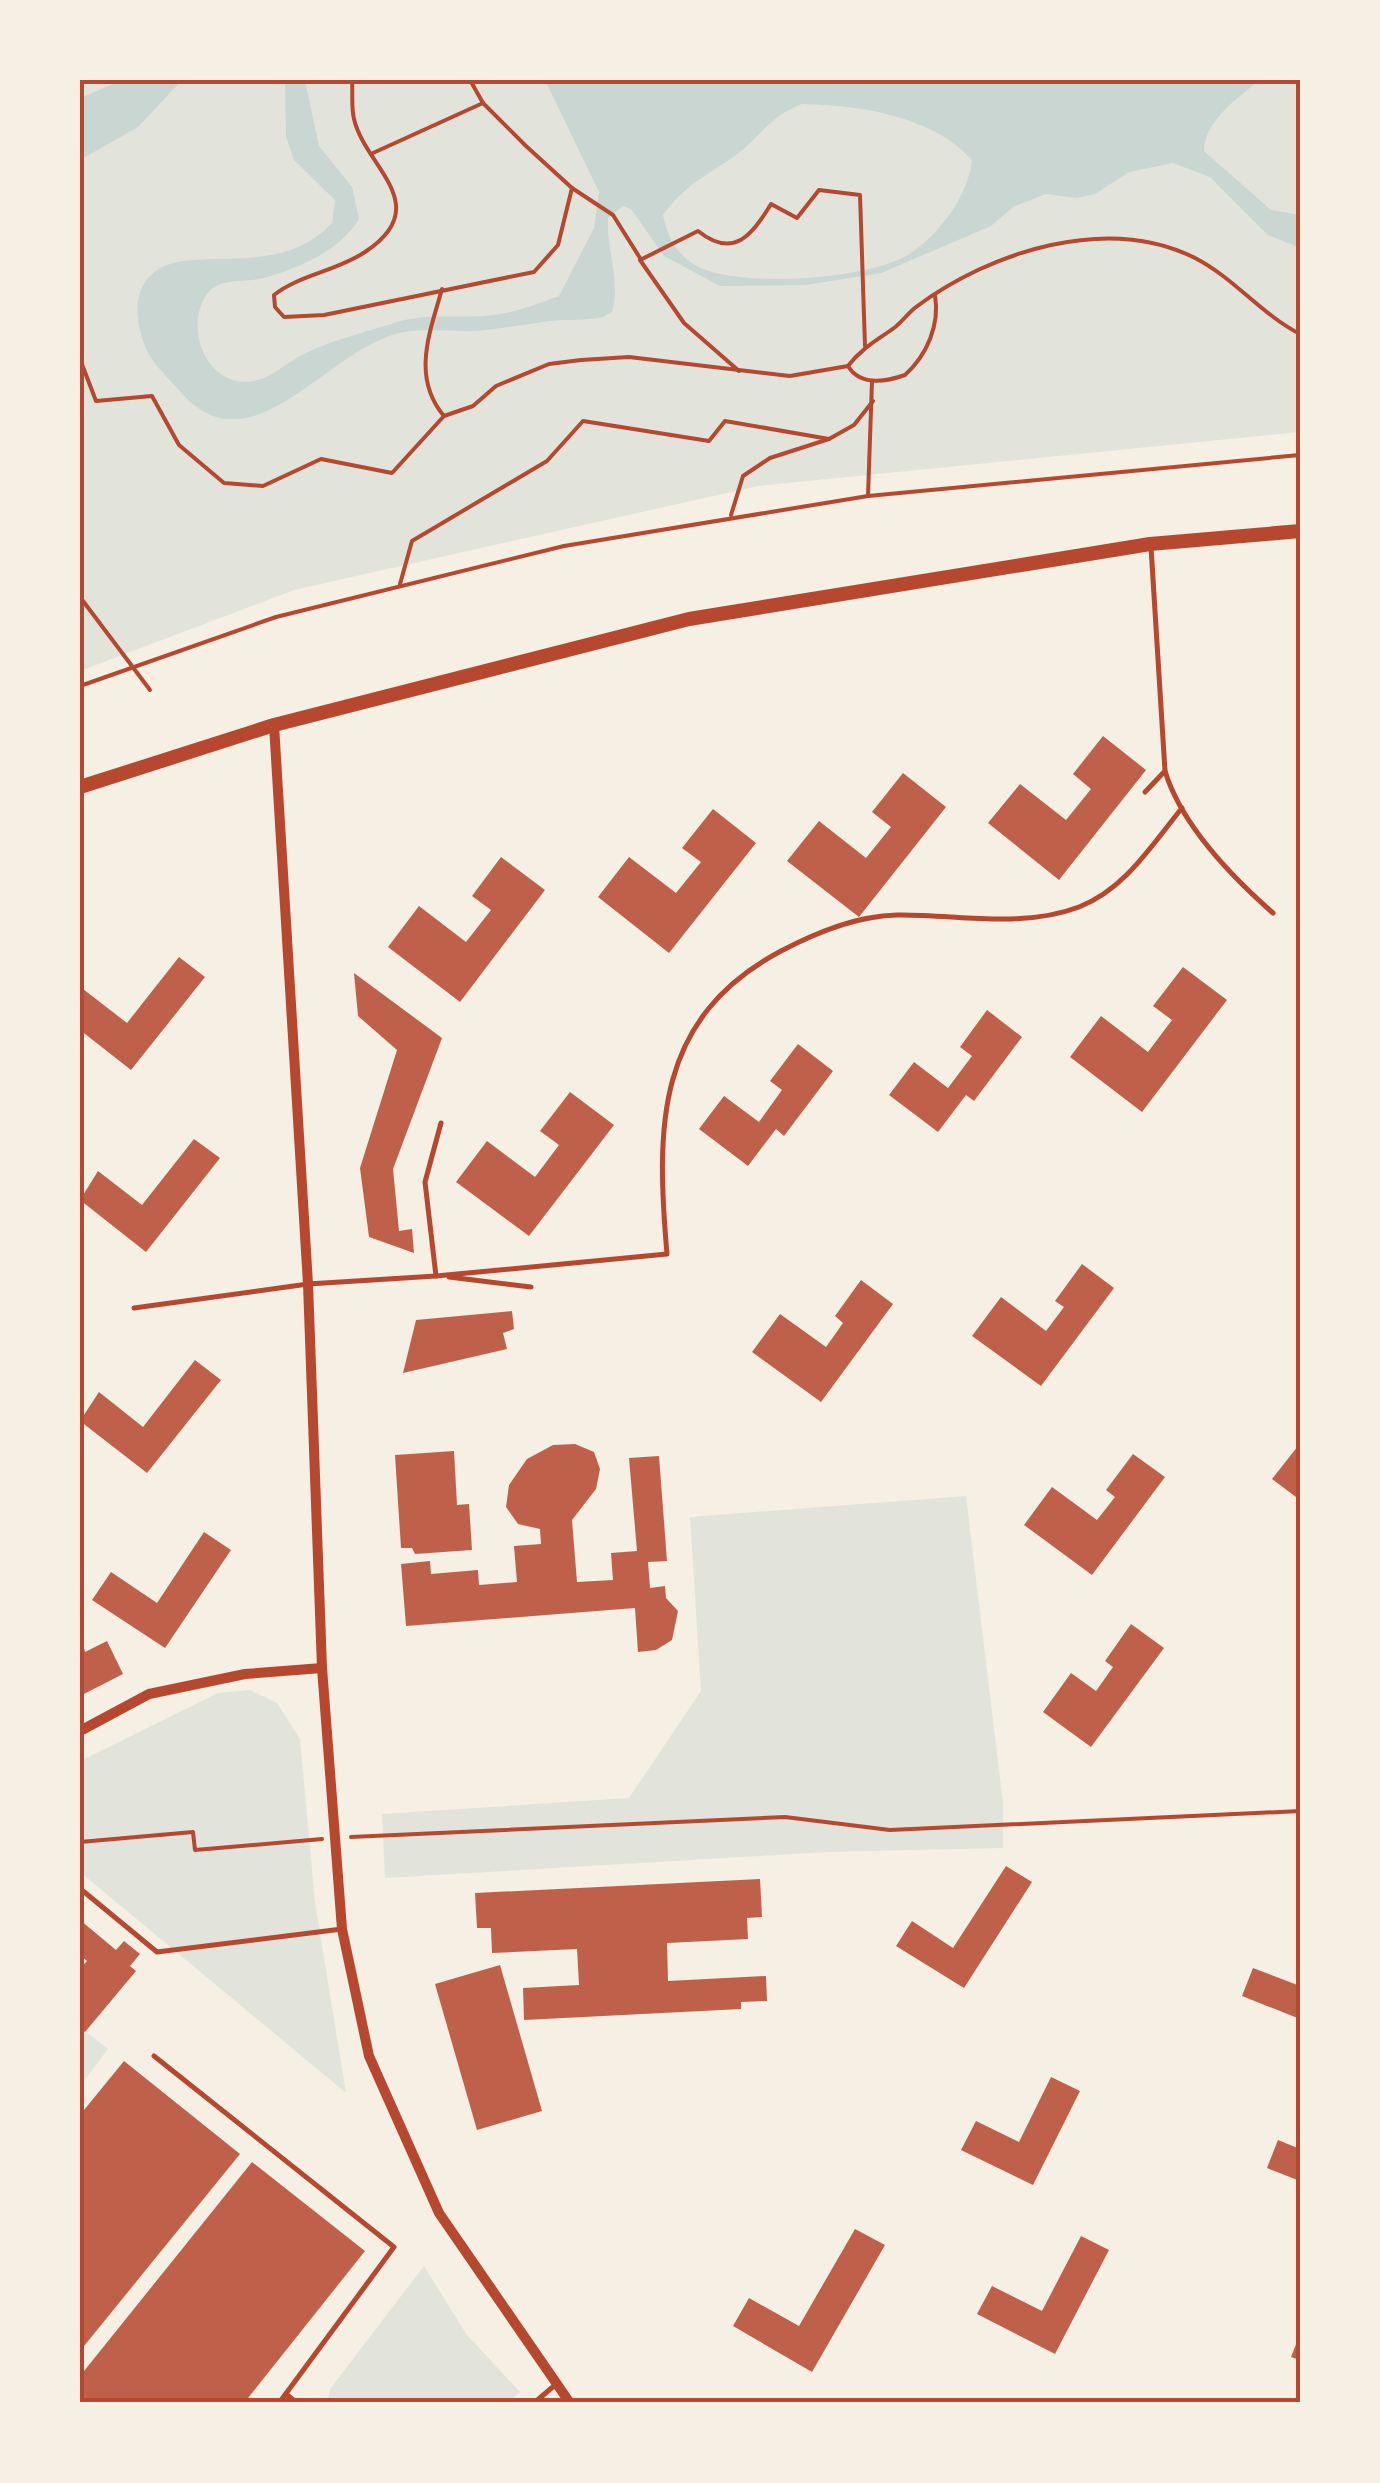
<svg xmlns="http://www.w3.org/2000/svg" width="1380" height="2483" font-family="Roboto,sans-serif">
  <style>
    .green { fill: #e2e4dc }
    .water { fill: #c9d6d2; fill-rule: evenodd }
    .building { fill: #bf614a }
    .lines { fill: none; stroke-linecap: round; stroke-linejoin: round }
    .path { stroke: #b5482f; stroke-width: 4 }
    .service { stroke: #b5482f; stroke-width: 5 }
    .minor { stroke: #b5482f; stroke-width: 10 }
    .tertiary { stroke: #b5482f; stroke-width: 14 }
    .neatline { fill: none; stroke: #b5482f; stroke-width: 4 }
  </style>
  <rect width="100%" height="100%" fill="#f6efe4"/>
  <g class="green">
    <polygon points="80,80 1300,80 1300,432 758,486 294,590 80,671"/>
    <polygon points="966,1496 1003,1803 1003,1848 828,1852 385,1878 382,1814 629,1798 701,1691 690,1517"/>
    <polygon points="250,1690 277,1703 300,1739 315,1902 346,2093 80,1872 80,1761 218,1693"/>
    <polygon points="80,2027 108,2049 80,2086"/>
    <polygon points="424,2266 467,2335 520,2392 507,2403 327,2403 330,2389"/>
  </g>
  <g class="water">
    <polygon points="123,80 182,80 138,127 80,160 80,98"/>
    <path d="M285 80H305L319 146 352 187 359 219C341 250 299 268 264 278 245 283 220 277 207 294 185 325 203 381 245 382 267 382 282 366 300 356 328 341 363 333 394 323 424 313 454 318 485 316 512 314 534 305 559 296L594 228 599 192 545 80H1260C1238 97 1204 122 1204 151L1271 210 1300 215V248L1268 235 1210 177 1173 163 1129 172 1095 194 1077 198 1046 194 1013 207 991 226 881 273 806 285 720 286 664 256 631 209 623 206 608 218C606 250 621 281 612 312L603 317C586 321 568 319 550 321 525 324 500 329 475 331 450 332 425 327 400 333 324 350 250 476 178 389 165 374 149 361 143 341 136 320 133 293 150 276 185 239 276 284 332 223L335 200 294 160 286 137ZM802 104C859 105 933 116 972 160 968 196 941 232 911 253 872 280 736 289 695 265 675 253 667 235 663 215 691 177 716 173 747 146 766 128 776 114 802 104Z"/>
  </g>
  <g class="building">
    <polygon points="1103,736 1146,770 1059,880 988,823 1020,784 1066,820 1091,789 1073,774"/>
    <polygon points="903,773 946,807 859,917 787,861 819,821 866,858 891,827 872,812"/>
    <polygon points="713,809 756,843 669,953 598,897 629,857 676,893 701,862 682,848"/>
    <polygon points="501,857 545,890 460,1002 388,947 419,906 466,942 491,910 472,896"/>
    <polygon points="179,957 205,977 131,1070 80,1030 83,989 127,1023"/>
    <polygon points="1183,967 1227,1000 1142,1112 1070,1057 1101,1016 1148,1052 1172,1020 1153,1006"/>
    <polygon points="354,973 442,1038 393,1169 399,1231 412,1229 414,1253 369,1237 360,1168 397,1050 358,1016"/>
    <polygon points="987,1010 1022,1037 974,1101 966,1095 938,1132 889,1095 914,1062 948,1088 972,1056 960,1047"/>
    <polygon points="798,1044 833,1071 784,1136 776,1129 748,1166 699,1129 724,1096 759,1122 782,1090 770,1081"/>
    <polygon points="570,1092 614,1125 529,1236 456,1182 487,1141 535,1177 559,1145 540,1131"/>
    <polygon points="194,1139 220,1158 146,1252 80,1200 98,1171 142,1205"/>
    <polygon points="1082,1264 1114,1288 1041,1386 972,1336 1001,1297 1046,1331 1064,1307 1055,1301"/>
    <polygon points="861,1280 893,1304 821,1402 752,1352 780,1314 826,1347 843,1323 835,1316"/>
    <polygon points="512,1311 514,1329 503,1333 507,1349 403,1373 416,1320"/>
    <polygon points="195,1360 221,1380 147,1473 80,1421 99,1392 143,1427"/>
    <polygon points="575,1444 594,1452 600,1469 596,1489 572,1520 577,1582 613,1580 611,1553 637,1551 629,1458 659,1456 667,1561 648,1562 650,1588 665,1586 666,1598 678,1611 672,1640 656,1650 638,1652 635,1608 406,1626 401,1564 430,1561 431,1574 478,1570 479,1585 517,1582 514,1546 541,1544 540,1529 518,1524 506,1507 509,1485 527,1459 553,1445"/>
    <polygon points="1298,1446 1300,1448 1300,1500 1272,1479"/>
    <polygon points="454,1451 457,1505 469,1504 472,1550 415,1554 412,1548 401,1548 395,1455"/>
    <polygon points="1133,1454 1165,1477 1092,1575 1024,1525 1052,1487 1097,1520 1115,1497 1106,1490"/>
    <polygon points="204,1532 231,1550 165,1648 92,1600 111,1572 157,1603"/>
    <polygon points="1131,1624 1164,1648 1091,1747 1043,1712 1071,1673 1096,1691 1113,1667 1105,1661"/>
    <polygon points="80,1632 85,1652 107,1641 123,1674 80,1696"/>
    <polygon points="1006,1866 1032,1882 964,1988 896,1946 912,1921 953,1948"/>
    <polygon points="760,1879 762,1917 747,1918 748,1939 667,1943 668,1981 766,1976 767,2001 741,2002 741,2009 524,2020 523,1988 579,1985 577,1949 492,1953 491,1928 477,1928 475,1893"/>
    <polygon points="80,1920 116,1950 124,1941 140,1954 130,1966 136,1971 85,2032 80,2028 80,1969 87,1961 80,1955"/>
    <polygon points="500,1965 542,2111 477,2130 435,1984"/>
    <polygon points="1253,1968 1300,1986 1300,2019 1242,1996"/>
    <polygon points="124,2061 240,2154 80,2351 80,2115"/>
    <polygon points="1051,2077 1080,2091 1033,2185 961,2150 976,2121 1019,2142"/>
    <polygon points="1278,2140 1300,2149 1300,2181 1267,2168"/>
    <polygon points="252,2162 365,2251 244,2403 80,2403 80,2376"/>
    <polygon points="855,2229 885,2245 812,2372 733,2326 749,2298 799,2326"/>
    <polygon points="1081,2236 1109,2250 1055,2354 977,2314 992,2286 1042,2311"/>
    <polygon points="1300,2334 1300,2360 1291,2357"/>
  </g>
  <g class="lines">
    <g class="path">
      <path d="M352 80C353 92 351 107 354 119 365 167 436 205 365 252 337 271 299 275 274 295L275 307 284 317 324 315 534 272 558 245 572 188"/>
      <polyline points="470,80 483,103 526,146 572,188 613,215 640,258"/>
      <polyline points="373,153 483,103"/>
      <path d="M442 289C430 332 411 377 444 416L473 406 496 386 549 364 581 360 629 357 790 376 848 366C862 348 876 341 894 328 902 322 908 313 916 307 991 251 1108 214 1195 258 1234 278 1261 314 1300 334"/>
      <polyline points="80,359 96,401 152,396 179,445 224,483 263,486 321,459 392,473 444,416"/>
      <path d="M848 366C860 386 885 382 905 375 927 355 940 325 935 295"/>
      <path d="M739 371 684 323 640 260 698 231C733 259 752 236 771 204L797 218 819 190 860 195 865 346"/>
      <polyline points="868,496 872,381"/>
      <polyline points="731,515 743,476 770,458 829,439 854,425 873,401"/>
      <polyline points="400,584 412,541 547,461 583,421 709,441 725,421 829,439"/>
      <polyline points="80,597 150,690"/>
      <polyline points="80,686 276,617 564,546 868,496 1300,455"/>
      <polyline points="351,1837 785,1817 890,1830 1300,1811"/>
      <polyline points="80,1842 193,1832 195,1850 322,1839"/>
    </g>
    <g class="service">
      <path d="M1151 547 1165 771C1181 824 1231 876 1273 913"/>
      <polyline points="1145,792 1165,771"/>
      <path d="M436 1276 667 1254C656 1127 655 1018 781 951 817 932 856 916 897 915 956 914 1021 929 1079 907 1125 889 1151 846 1182 808"/>
      <polyline points="449,1277 531,1287"/>
      <polyline points="134,1308 308,1284 436,1276 425,1182 441,1123"/>
      <polyline points="83,1891 157,1952 342,1929"/>
      <polyline points="154,2056 394,2247 279,2403"/>
      <polyline points="286,2394 297,2403"/>
      <polyline points="534,2403 555,2385"/>
    </g>
    <g class="minor">
      <polyline points="274,725 308,1284 322,1668 342,1929 369,2056 439,2213 570,2403"/>
      <polyline points="80,1731 149,1694 245,1674 322,1668"/>
    </g>
    <polyline class="tertiary" points="80,787 274,725 689,619 1150,544 1300,531"/>
  </g>
  <rect width="1380" height="2483" fill="none" stroke="#f6efe4" stroke-width="165"/>
  <rect x="82" y="82" width="1216" height="2318" class="neatline"/>
</svg>
